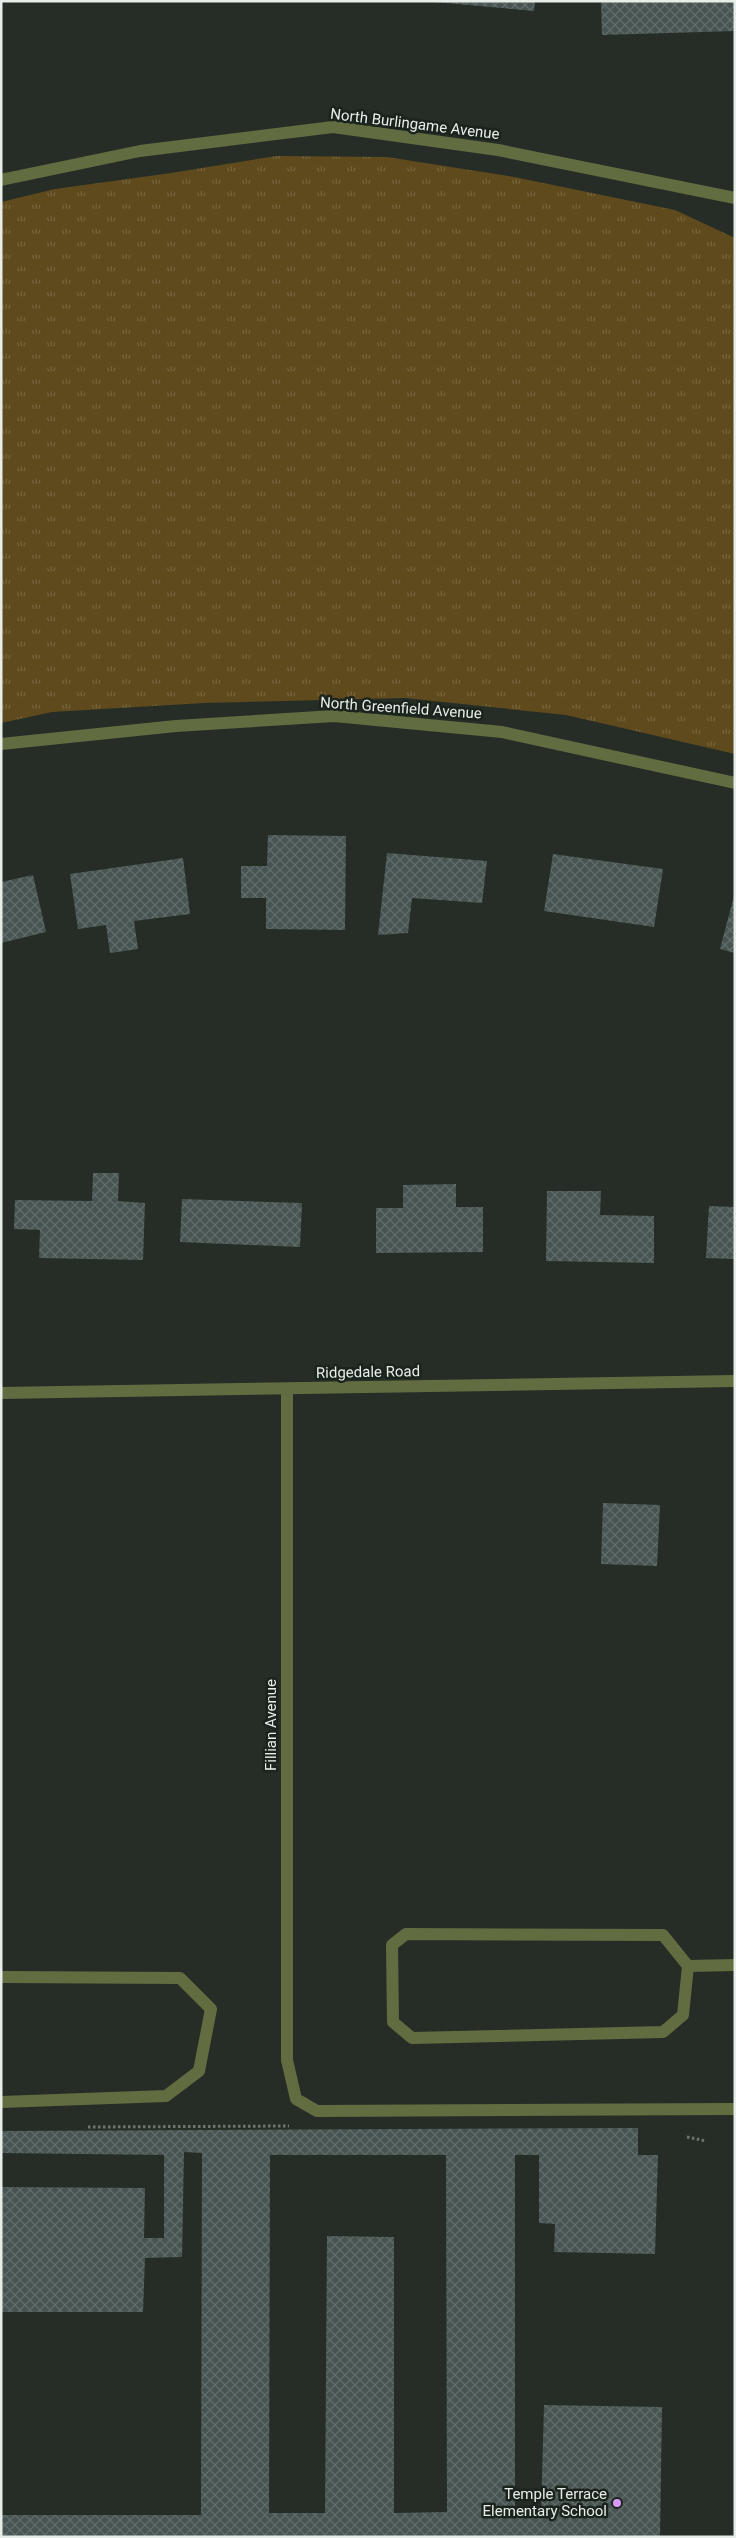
<svg xmlns="http://www.w3.org/2000/svg" width="736" height="2538" font-family="Roboto,sans-serif">
  <style>
    .grass { fill: url(#grass-tufts) }
    .building { fill: url(#building-cross-hatch); fill-rule: evenodd }
    .lines { fill: none; stroke-linecap: round; stroke-linejoin: round }
    .path { stroke: #6e766f; stroke-width: 3; stroke-dasharray: 2.5 2.5; stroke-linecap: butt }
    .service { stroke: #626c41; stroke-width: 12 }
    .minor { stroke: #626c41; stroke-width: 12 }
    .tertiary { stroke: #626c41; stroke-width: 12 }
    .poi-dot { fill: #db99f5; stroke: #1b231d; stroke-width: 2 }
    .labels { text-anchor: middle; dominant-baseline: central; stroke-width: 5; stroke-linejoin: round; paint-order: stroke }
    .street-label { font-size: 15px; fill: #e7ede8; stroke: #1b231d }
    .poi-label { font-size: 15px; fill: #e7ede8; stroke: #1b231d; text-anchor: end }
  </style>
  <defs>
    <pattern id="grass-tufts" width="24" height="20" patternUnits="userSpaceOnUse" patternTransform="scale(1.25)"><rect width="24" height="20" fill="#5e4a1c"/><path d="M3 7l-1-3M5 7V3M7 7l1-3M15 17l-1-3M17 17v-4M19 17l1-3" fill="none" stroke="#75643d"/></pattern>
    <pattern id="building-cross-hatch" width="8" height="8" patternUnits="userSpaceOnUse" patternTransform="scale(1.25)"><rect width="8" height="8" fill="#475452"/><path d="M0 0l8 8M0 8l8-8" fill="none" stroke="#626d6b"/></pattern>
  </defs>
  <rect width="100%" height="100%" fill="#252d26"/>
  <polygon class="grass" points="276,156 387,157 514,177 675,210 735,238 735,754 566,715 405,698 204,703 52,712 1,723 1,202 55,189 171,173"/>
  <g class="building">
    <polygon points="424,1 535,1 534,11"/>
    <polygon points="601,1 735,1 735,31 602,35"/>
    <polygon points="268,835 346,836 345,930 266,929 266,898 241,898 241,866 267,866"/>
    <polygon points="387,853 487,861 482,903 412,898 408,933 378,935"/>
    <polygon points="553,854 663,869 654,927 544,911"/>
    <polygon points="183,858 190,914 134,921 138,949 110,953 106,925 78,929 70,874"/>
    <polygon points="33,875 46,932 1,943 1,882"/>
    <polygon points="734,896 735,896 735,953 720,949"/>
    <polygon points="93,1173 119,1173 118,1201 145,1203 143,1260 39,1258 40,1230 14,1229 15,1200 92,1201"/>
    <polygon points="456,1184 456,1207 483,1207 483,1252 376,1253 376,1208 403,1208 403,1185"/>
    <polygon points="547,1191 601,1191 600,1215 654,1216 654,1263 546,1261"/>
    <polygon points="182,1199 302,1203 300,1247 180,1242"/>
    <polygon points="709,1206 735,1207 735,1259 706,1258"/>
    <polygon points="603,1503 660,1505 657,1566 601,1564"/>
    <path d="M638 2128V2155H658L655 2254 554 2252 555 2224 539 2223V2155H515V2516L541 2515 544 2405 662 2407 660 2537H1V2515H201L202 2153 184 2152 182 2257 145 2258 143 2312H1V2187L145 2188 144 2238H164V2155L1 2153V2131ZM270 2155H446L447 2512 394 2513V2237L327 2236 325 2513H269Z"/>
  </g>
  <g class="lines">
    <g class="path">
      <polyline points="88,2127 289,2126"/>
      <polyline points="687,2137 706,2141"/>
    </g>
    <g class="service">
      <polygon points="406,1934 663,1935 688,1966 683,2015 663,2032 412,2038 393,2022 392,1945"/>
      <polyline points="688,1966 735,1965"/>
      <polyline points="1,1977 180,1978 211,2009 199,2071 166,2096 1,2102"/>
      <polyline points="287,2060 296,2099 317,2111 735,2109"/>
    </g>
    <g class="minor">
      <polyline points="1,180 140,151 333,127 498,150 735,198"/>
      <polyline points="1,744 176,726 334,716 502,732 735,783"/>
      <polyline points="287,2060 287,1390"/>
    </g>
    <polyline class="tertiary" points="1,1393 735,1381"/>
  </g>
  <circle class="poi-dot" cx="617" cy="2503" r="5"/>
  <g class="labels">
    <g class="street-label">
      <text transform="translate(415 124) rotate(7)">North Burlingame Avenue</text>
      <text transform="translate(401 708) rotate(4)">North Greenfield Avenue</text>
      <text transform="translate(368 1372) rotate(-1)">Ridgedale Road</text>
      <text transform="translate(271 1725) rotate(-90)">Fillian Avenue</text>
    </g>
    <g class="poi-label">
      <text x="607" y="2494">Temple Terrace<tspan x="607" dy="17">Elementary School</tspan></text>
    </g>
  </g>
  <rect width="736" height="2538" fill="none" stroke="#e7ede8" stroke-width="5"/>
</svg>
